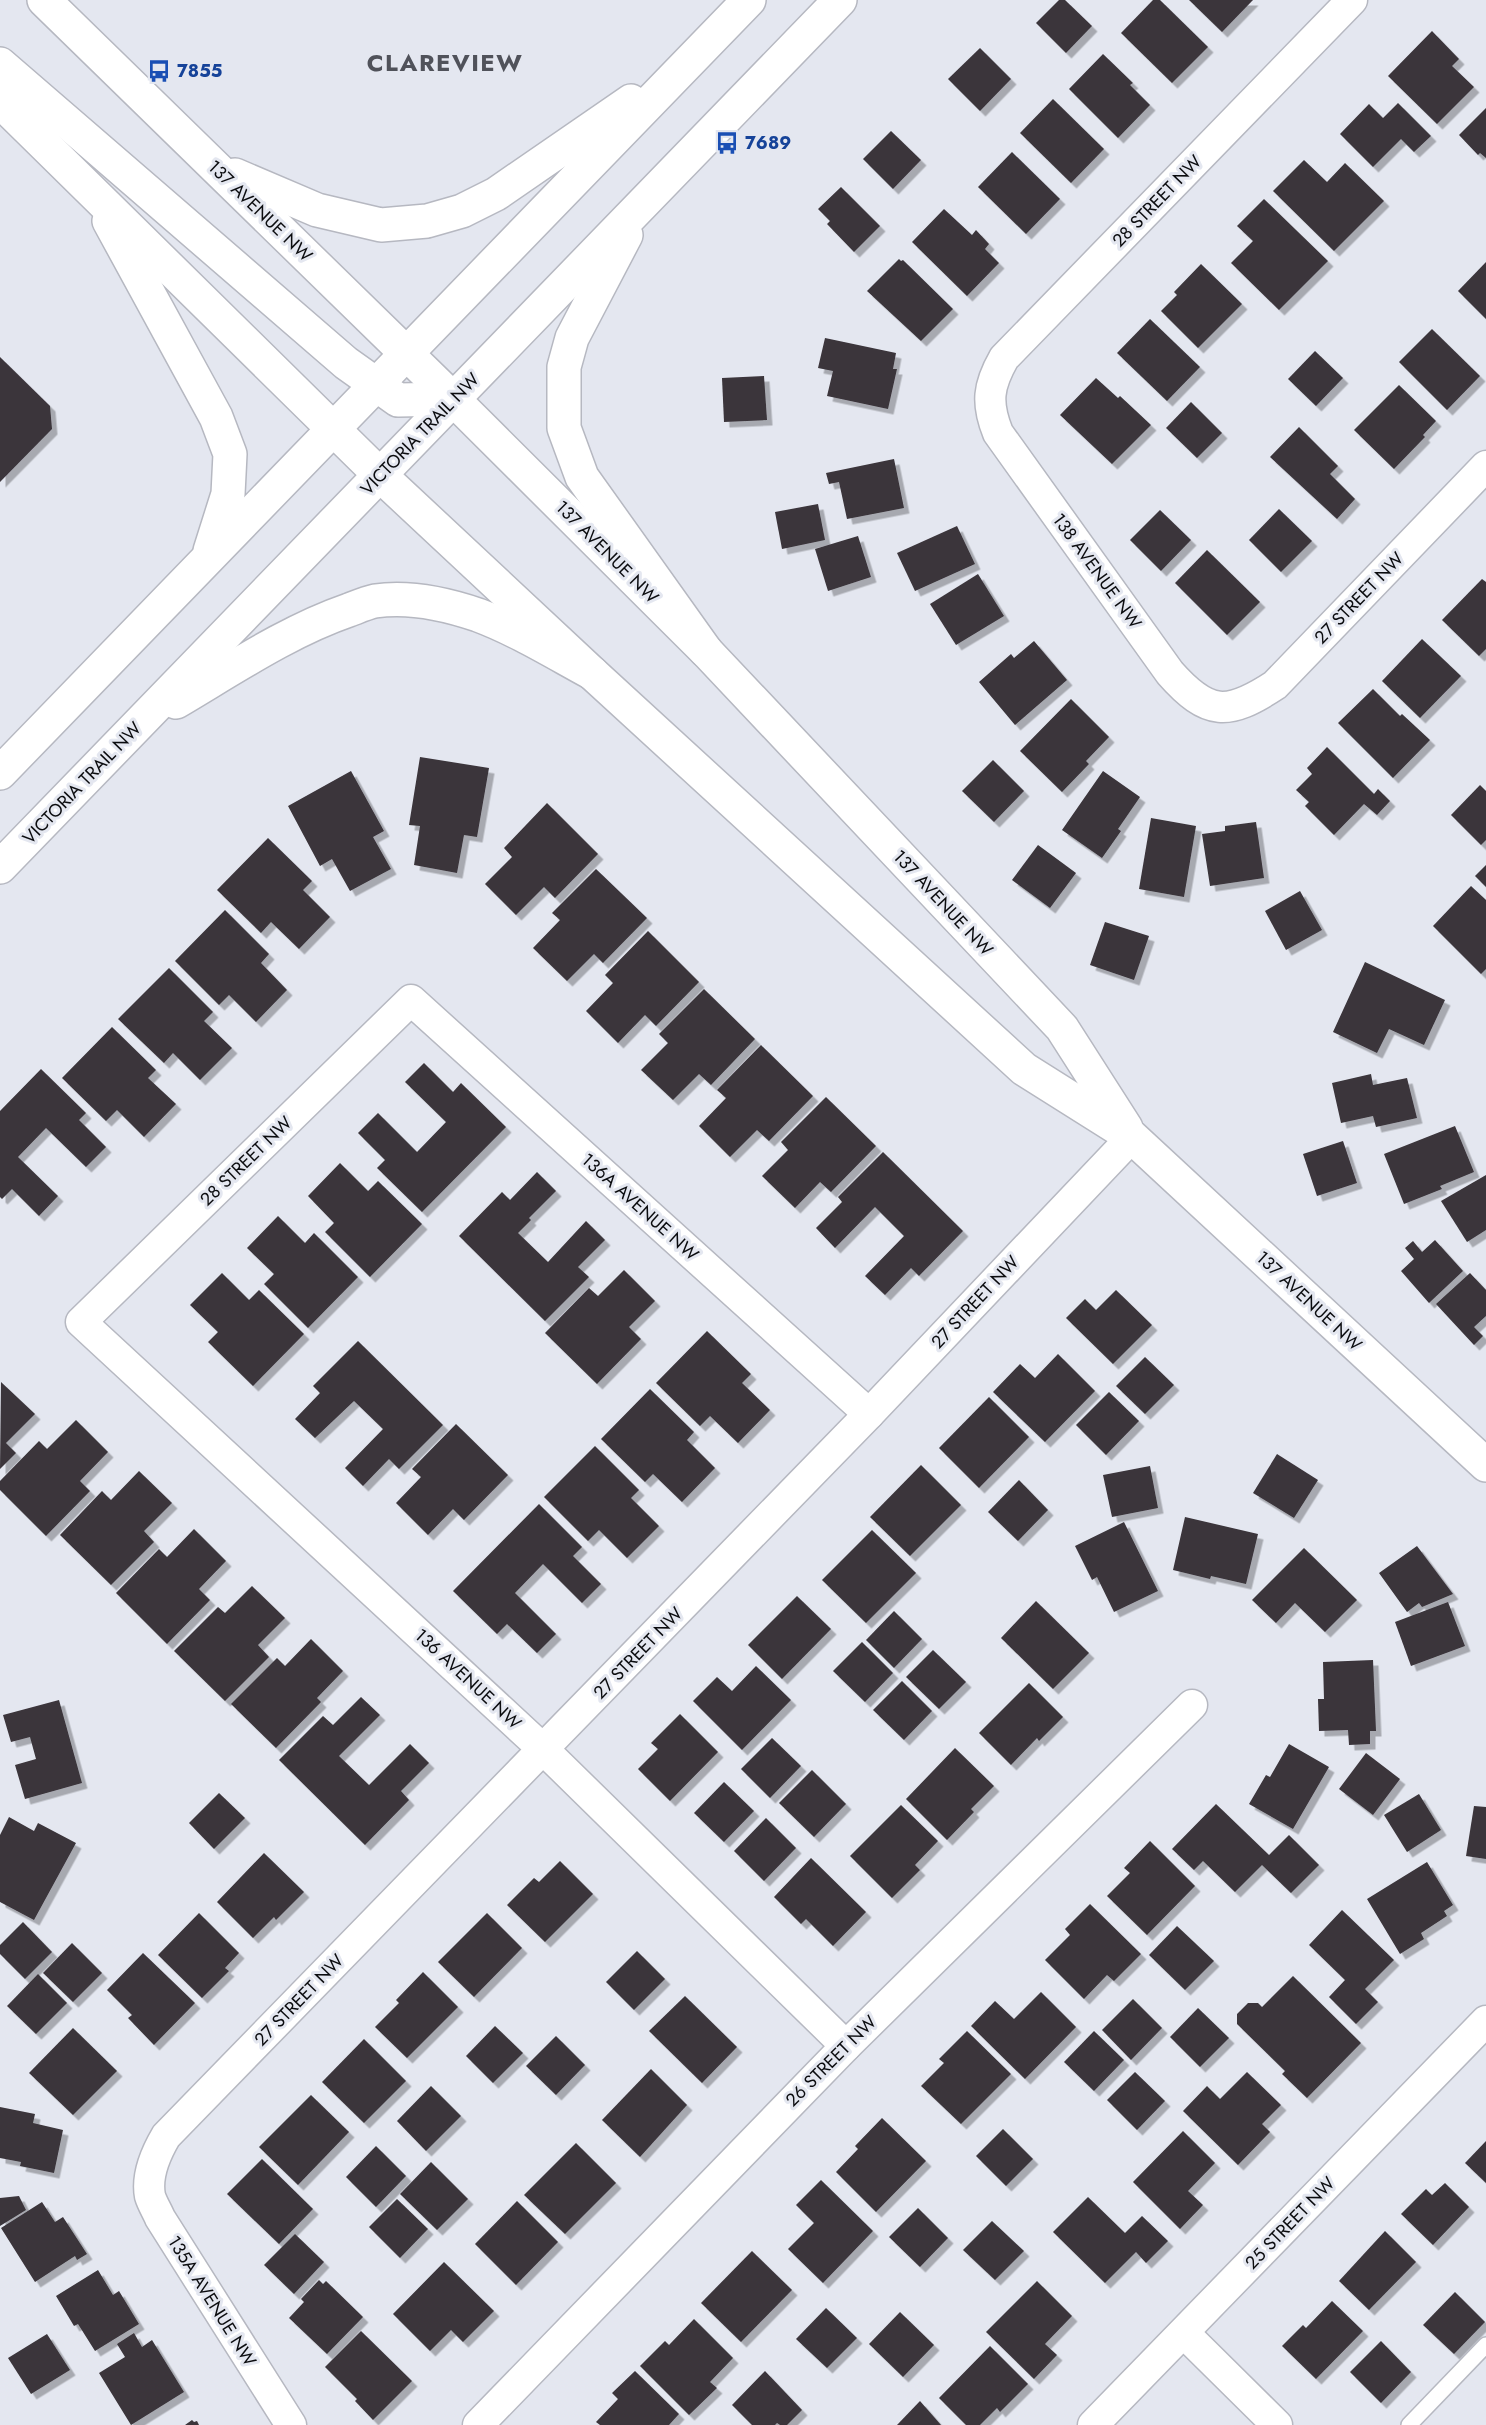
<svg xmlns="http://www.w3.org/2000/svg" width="1486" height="2425" font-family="Jost,sans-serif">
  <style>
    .building { fill: #3a343a; filter: url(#shadow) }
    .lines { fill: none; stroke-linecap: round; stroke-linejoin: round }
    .service-casing { stroke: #b6b8c1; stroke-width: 18 }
    .minor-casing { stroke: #b6b8c1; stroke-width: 33 }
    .tertiary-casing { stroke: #b6b8c1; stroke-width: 36 }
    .secondary-casing { stroke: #b6b8c1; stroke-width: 36 }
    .service { stroke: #fff; stroke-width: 15 }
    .minor { stroke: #fff; stroke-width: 30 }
    .tertiary { stroke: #fff; stroke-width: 33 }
    .secondary { stroke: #fff; stroke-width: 33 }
    .labels { text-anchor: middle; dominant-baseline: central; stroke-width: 6; stroke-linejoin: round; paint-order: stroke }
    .transit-label { font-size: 18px; font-weight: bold; fill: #164399; stroke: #e4e7f0; text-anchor: start }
    .street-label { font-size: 18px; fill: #0b0c0f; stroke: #e4e7f0 }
    .district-label { font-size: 24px; font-weight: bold; letter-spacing: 1.5px; fill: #50525a; stroke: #e4e7f0 }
  </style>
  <defs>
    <filter id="shadow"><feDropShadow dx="5.5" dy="5.5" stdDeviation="0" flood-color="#0004"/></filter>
  </defs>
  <rect width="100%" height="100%" fill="#e4e7f0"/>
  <g class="building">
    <polygon points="1059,0 1065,0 1092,26 1066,53 1036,23"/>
    <polygon points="1153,0 1160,0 1208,47 1172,83 1121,33"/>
    <polygon points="1189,0 1253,0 1222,32"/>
    <polygon points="1432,31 1459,59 1452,66 1474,87 1437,124 1388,76"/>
    <polygon points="980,48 1011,79 980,111 948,79"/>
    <polygon points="1103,54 1133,83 1130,85 1150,105 1118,138 1069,89"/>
    <polygon points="1053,99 1104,149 1071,183 1020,133"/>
    <polygon points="1398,103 1431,136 1414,152 1401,139 1373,167 1340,134 1369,104 1383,118"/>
    <polygon points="1486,108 1486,158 1480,153 1478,155 1459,135"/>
    <polygon points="891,131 921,160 893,189 863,159"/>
    <polygon points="1012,152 1060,199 1026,234 978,187"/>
    <polygon points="1304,160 1327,182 1345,163 1384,201 1334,251 1273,191"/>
    <polygon points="841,187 880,226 854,252 827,224 830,221 818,209"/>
    <polygon points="1264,199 1328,261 1279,310 1231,263 1253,241 1237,226"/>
    <polygon points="944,209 972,235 976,230 989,244 985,249 999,263 967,296 912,242"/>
    <polygon points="899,259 901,261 903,260 953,309 921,341 867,291"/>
    <polygon points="1486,262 1486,319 1458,291"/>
    <polygon points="1201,264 1242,304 1198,348 1161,311 1177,295 1174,292"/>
    <polygon points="1150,319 1200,367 1167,401 1117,353"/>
    <polygon points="1432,329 1480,376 1447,410 1399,362"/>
    <polygon points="825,338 896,353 893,369 897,369 888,409 827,396 833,371 818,368"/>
    <polygon points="1315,351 1343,378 1316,406 1288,379"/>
    <polygon points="0,357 50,406 52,429 0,482"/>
    <polygon points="764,376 767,420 724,422 722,378"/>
    <polygon points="1096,378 1118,398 1120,396 1151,425 1112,464 1060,415"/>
    <polygon points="1399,385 1436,421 1423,435 1425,437 1394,469 1354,430"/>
    <polygon points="1191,402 1222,433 1197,458 1166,428"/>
    <polygon points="1299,427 1338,466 1330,474 1355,499 1337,519 1270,457"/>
    <polygon points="894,459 904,508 847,519 839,482 829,484 826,473"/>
    <polygon points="818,504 825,540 782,549 775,512"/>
    <polygon points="1279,509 1312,541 1281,572 1249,540"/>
    <polygon points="1160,510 1191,540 1161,571 1130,540"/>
    <polygon points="957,526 975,564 915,591 897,553"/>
    <polygon points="858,536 871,577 828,591 815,549"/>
    <polygon points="1207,550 1260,602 1227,635 1175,583"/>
    <polygon points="978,574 1004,616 956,645 930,604"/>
    <polygon points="1482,579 1486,582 1486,649 1479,656 1442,620"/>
    <polygon points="1422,639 1461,676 1420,718 1382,681"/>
    <polygon points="1034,641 1067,680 1015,725 979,682 1011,654 1014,658"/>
    <polygon points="1373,689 1400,716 1402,714 1430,740 1393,778 1338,723"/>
    <polygon points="1071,699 1109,737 1086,761 1089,764 1062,792 1020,751"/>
    <polygon points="1327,747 1374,794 1378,789 1390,801 1377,815 1364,804 1334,835 1305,806 1309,802 1296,790 1312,774 1307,768"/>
    <polygon points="420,757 489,768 477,837 464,835 457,873 414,865 420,826 409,825"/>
    <polygon points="993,760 1024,791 994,822 962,791"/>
    <polygon points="351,771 384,831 373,837 391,869 350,891 332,859 320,866 288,806"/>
    <polygon points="1103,771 1140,797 1118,829 1121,831 1102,858 1062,830"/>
    <polygon points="1480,785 1486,791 1486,840 1481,845 1451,815"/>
    <polygon points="547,803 598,854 555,898 544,887 516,915 485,884 512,857 504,848"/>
    <polygon points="1151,818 1196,826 1184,897 1139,889"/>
    <polygon points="1256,822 1264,878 1210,886 1202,834 1225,831 1225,826"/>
    <polygon points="268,838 312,881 303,890 330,917 299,949 271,922 261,933 217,890"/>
    <polygon points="1038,845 1076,873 1050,908 1012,880"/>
    <polygon points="1486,865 1486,887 1475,876"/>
    <polygon points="596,869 647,918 603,963 594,954 567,981 533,948 560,920 552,913"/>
    <polygon points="1471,886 1486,900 1486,969 1481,974 1433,926"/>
    <polygon points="1300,891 1322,930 1286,950 1265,911"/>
    <polygon points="225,910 269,954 261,963 287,990 256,1022 229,995 219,1005 175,961"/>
    <polygon points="1105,922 1149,936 1134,980 1090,965"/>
    <polygon points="648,931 699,982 656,1026 645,1015 618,1043 586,1011 613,983 605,975"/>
    <polygon points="1365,962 1445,1000 1424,1045 1389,1029 1377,1053 1333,1032"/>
    <polygon points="169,968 213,1012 204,1021 232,1048 200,1080 173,1053 164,1063 118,1019"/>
    <polygon points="704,989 755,1039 711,1085 699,1074 673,1100 641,1070 668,1043 659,1034"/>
    <polygon points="112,1027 156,1070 148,1078 176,1104 144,1137 117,1110 106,1121 62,1078"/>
    <polygon points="761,1045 813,1096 769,1141 757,1130 730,1157 699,1126 726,1098 717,1090"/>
    <polygon points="424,1063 453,1092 461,1083 506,1127 422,1212 377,1168 385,1160 358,1133 378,1113 417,1152 446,1122 405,1082"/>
    <polygon points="41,1069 86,1113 79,1120 106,1147 86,1167 46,1128 18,1157 58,1196 39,1216 12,1189 2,1199 0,1197 0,1111"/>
    <polygon points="1371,1074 1373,1085 1407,1078 1417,1118 1376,1127 1373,1116 1341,1123 1332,1083"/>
    <polygon points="826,1097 876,1146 831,1192 820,1182 795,1208 762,1176 788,1150 781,1142"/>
    <polygon points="1455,1126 1474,1172 1440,1186 1442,1189 1404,1204 1384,1154"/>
    <polygon points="1343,1141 1357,1183 1317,1196 1303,1154"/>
    <polygon points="883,1152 963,1231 919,1276 911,1268 885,1295 865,1276 904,1236 875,1207 835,1248 816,1228 842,1202 838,1197"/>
    <polygon points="340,1163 368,1191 378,1181 422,1224 370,1277 325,1232 334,1223 308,1196"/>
    <polygon points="537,1172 556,1191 529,1218 531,1220 518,1233 548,1262 586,1221 605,1240 578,1267 589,1277 545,1321 459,1236 502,1192 510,1200"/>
    <polygon points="1486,1175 1486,1230 1467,1242 1441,1201"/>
    <polygon points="278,1216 305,1243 314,1233 358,1277 308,1328 264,1284 274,1274 247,1248"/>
    <polygon points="1435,1240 1463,1271 1429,1303 1401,1271 1414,1259 1405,1248 1413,1241 1422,1252"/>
    <polygon points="624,1270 655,1301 629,1327 641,1339 597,1384 545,1333 589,1288 598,1296"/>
    <polygon points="222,1273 249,1300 259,1290 304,1334 253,1386 208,1342 218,1332 190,1305"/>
    <polygon points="1470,1273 1486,1290 1486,1316 1474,1327 1483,1336 1474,1345 1436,1304"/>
    <polygon points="1116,1290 1152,1325 1113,1364 1066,1318 1085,1299 1096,1310"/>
    <polygon points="707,1331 751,1374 742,1383 770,1410 738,1443 710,1416 700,1426 656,1383"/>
    <polygon points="358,1341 443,1425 399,1469 389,1459 363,1486 345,1468 383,1429 354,1401 315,1438 295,1419 320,1393 313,1386"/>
    <polygon points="1058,1354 1095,1391 1045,1442 993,1392 1020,1364 1035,1378"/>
    <polygon points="1145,1357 1174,1385 1145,1414 1116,1386"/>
    <polygon points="1,1382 35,1414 6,1443 16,1453 0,1469"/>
    <polygon points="650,1389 694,1432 687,1440 715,1468 682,1502 653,1474 645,1482 601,1439"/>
    <polygon points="1109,1392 1139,1421 1106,1455 1076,1425"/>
    <polygon points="989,1397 1029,1437 979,1488 939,1448"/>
    <polygon points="76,1420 108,1452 80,1481 90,1491 46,1536 0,1490 0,1481 39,1441 47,1449"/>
    <polygon points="456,1424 508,1475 464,1520 453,1509 428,1535 396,1503 421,1477 412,1469"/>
    <polygon points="595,1446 639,1490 631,1498 659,1526 627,1558 599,1530 588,1541 544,1497"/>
    <polygon points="1277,1454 1318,1480 1294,1518 1253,1493"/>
    <polygon points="921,1465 961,1505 910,1556 870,1517"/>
    <polygon points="1150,1466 1158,1508 1112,1517 1103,1475"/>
    <polygon points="139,1471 172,1503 144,1531 154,1542 111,1585 60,1535 102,1491 111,1500"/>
    <polygon points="1019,1480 1048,1510 1018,1541 988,1512"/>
    <polygon points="539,1504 582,1547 573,1556 601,1584 582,1603 543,1564 515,1593 556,1634 537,1653 507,1624 497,1634 453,1591"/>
    <polygon points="1185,1517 1258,1534 1246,1584 1211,1576 1210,1579 1173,1570"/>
    <polygon points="1124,1522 1158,1591 1114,1612 1097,1577 1092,1580 1075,1546"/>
    <polygon points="194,1529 226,1561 199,1589 210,1600 167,1644 116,1593 159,1549 167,1557"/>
    <polygon points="872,1530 916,1573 866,1623 822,1580"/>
    <polygon points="1417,1546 1453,1594 1422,1607 1419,1603 1407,1612 1379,1573"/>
    <polygon points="1304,1548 1357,1600 1325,1632 1295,1603 1276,1623 1252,1600"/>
    <polygon points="252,1586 285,1618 258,1645 269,1657 225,1701 174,1651 218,1607 225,1613"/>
    <polygon points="797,1596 831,1629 782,1679 748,1645"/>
    <polygon points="1036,1601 1089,1653 1053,1689 1001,1638"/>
    <polygon points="1448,1602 1465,1646 1411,1666 1395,1622"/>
    <polygon points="894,1611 922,1639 894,1668 866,1640"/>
    <polygon points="311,1639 343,1671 317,1698 321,1702 276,1748 231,1704 277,1658 285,1666"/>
    <polygon points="862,1642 893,1673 865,1702 833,1671"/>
    <polygon points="933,1650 966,1682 939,1709 906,1677"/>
    <polygon points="1373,1660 1376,1731 1370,1731 1370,1744 1349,1745 1348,1730 1319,1731 1318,1699 1324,1699 1323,1662"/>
    <polygon points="756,1666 791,1700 742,1750 693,1701 717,1677 732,1691"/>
    <polygon points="902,1681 932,1711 904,1740 873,1710"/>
    <polygon points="1029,1683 1063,1717 1039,1741 1037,1738 1011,1765 979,1733"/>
    <polygon points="361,1697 380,1715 339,1756 369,1785 410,1744 429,1763 401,1791 409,1800 365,1845 279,1760 323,1716 333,1725"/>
    <polygon points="59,1700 82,1783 25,1799 15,1765 36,1759 30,1737 11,1742 3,1715"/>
    <polygon points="680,1714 718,1752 670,1801 638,1769 658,1749 651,1743"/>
    <polygon points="772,1738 801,1766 770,1798 741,1769"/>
    <polygon points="1289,1744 1329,1767 1293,1829 1249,1804 1266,1775 1270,1777"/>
    <polygon points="955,1748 994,1786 971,1809 974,1812 947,1840 906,1799"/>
    <polygon points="1366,1753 1400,1779 1373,1815 1339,1789"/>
    <polygon points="812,1770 846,1804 814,1837 779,1803"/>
    <polygon points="724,1782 754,1811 724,1842 694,1813"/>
    <polygon points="219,1793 245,1818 214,1849 189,1823"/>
    <polygon points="1419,1794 1441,1830 1407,1852 1384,1815"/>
    <polygon points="1216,1804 1269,1855 1289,1835 1319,1865 1291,1893 1262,1865 1235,1892 1203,1861 1194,1870 1172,1849"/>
    <polygon points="901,1805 938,1841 915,1865 920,1870 892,1898 850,1856"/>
    <polygon points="1474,1806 1486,1807 1486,1859 1466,1856"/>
    <polygon points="9,1817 34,1831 38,1823 76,1843 34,1920 0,1902 0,1835"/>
    <polygon points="766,1818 796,1848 764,1881 734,1851"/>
    <polygon points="1150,1841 1195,1886 1147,1935 1107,1896 1130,1873 1124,1868"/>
    <polygon points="264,1853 304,1892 276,1920 274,1917 253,1938 217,1902"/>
    <polygon points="811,1858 866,1912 833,1946 806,1919 801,1924 774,1897"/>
    <polygon points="560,1861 593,1894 545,1942 507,1905 534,1878 539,1882"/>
    <polygon points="1427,1862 1453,1905 1444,1911 1447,1916 1421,1933 1424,1939 1400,1954 1367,1899"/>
    <polygon points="1090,1904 1141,1954 1114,1981 1107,1975 1084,1999 1045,1960 1070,1935 1065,1929"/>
    <polygon points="1342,1910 1394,1960 1365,1989 1378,2002 1356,2024 1329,1997 1345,1980 1309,1945"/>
    <polygon points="199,1913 239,1953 225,1968 229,1971 202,1998 158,1955"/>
    <polygon points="487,1913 522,1948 474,1997 438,1962"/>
    <polygon points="23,1922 52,1952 25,1979 0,1954 0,1945"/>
    <polygon points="1177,1926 1214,1961 1185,1990 1149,1955"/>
    <polygon points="72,1943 102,1973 73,2002 43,1973"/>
    <polygon points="637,1951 665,1979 634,2010 606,1982"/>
    <polygon points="143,1953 195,2003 154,2045 128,2018 132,2015 107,1990"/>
    <polygon points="423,1972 458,2007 407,2058 375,2027 399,2003 396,2000"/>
    <polygon points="38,1974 67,2003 36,2034 7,2006"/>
    <polygon points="1293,1976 1361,2043 1307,2098 1282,2074 1285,2071 1237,2024 1237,2014 1248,2003 1258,2003 1262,2007"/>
    <polygon points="1041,1992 1076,2027 1025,2079 971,2026 995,2001 1014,2019"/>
    <polygon points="685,1996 737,2047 702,2083 649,2031"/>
    <polygon points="1133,1999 1162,2028 1131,2060 1102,2030"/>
    <polygon points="1198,2008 1229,2038 1200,2067 1170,2037"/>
    <polygon points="495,2026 523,2053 493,2083 466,2056"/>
    <polygon points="73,2028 117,2071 73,2115 29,2073"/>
    <polygon points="967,2031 1011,2074 961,2124 921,2086 944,2063 939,2059"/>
    <polygon points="1094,2031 1124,2060 1094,2091 1064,2062"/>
    <polygon points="556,2036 585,2065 556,2095 526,2066"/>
    <polygon points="364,2039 406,2081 364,2123 322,2082"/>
    <polygon points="651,2069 687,2105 640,2157 602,2120"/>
    <polygon points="1135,2072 1165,2101 1137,2130 1107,2100"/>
    <polygon points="1247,2072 1281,2105 1262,2124 1270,2132 1238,2165 1183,2111 1207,2086 1220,2099"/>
    <polygon points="431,2086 461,2116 426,2151 397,2121"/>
    <polygon points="311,2095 349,2132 298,2185 259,2147"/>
    <polygon points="0,2107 35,2114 33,2123 63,2130 54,2173 20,2166 21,2162 0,2158"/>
    <polygon points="882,2118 926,2161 876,2212 836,2172 858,2149 855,2146"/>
    <polygon points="1003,2129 1033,2159 1006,2186 976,2156"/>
    <polygon points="1183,2131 1215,2163 1188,2191 1203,2205 1180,2229 1133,2182"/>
    <polygon points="1486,2141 1486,2183 1465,2163"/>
    <polygon points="576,2143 616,2183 565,2234 524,2195"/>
    <polygon points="376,2146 406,2176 376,2207 346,2177"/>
    <polygon points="262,2159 313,2209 279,2244 227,2194"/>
    <polygon points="431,2162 468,2199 437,2230 400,2194"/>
    <polygon points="821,2180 873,2231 823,2283 788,2249 814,2223 796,2205"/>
    <polygon points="1445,2183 1469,2207 1433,2245 1401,2214 1426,2189 1432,2195"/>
    <polygon points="19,2196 26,2210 0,2226 0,2198"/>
    <polygon points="1088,2197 1125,2233 1142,2216 1168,2241 1146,2263 1136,2252 1105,2283 1053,2232"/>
    <polygon points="397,2199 428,2229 400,2258 369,2227"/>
    <polygon points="517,2201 558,2242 516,2285 475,2244"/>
    <polygon points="42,2202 55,2222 63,2217 87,2254 77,2260 75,2256 35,2282 1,2228"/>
    <polygon points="918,2208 948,2238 920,2267 889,2237"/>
    <polygon points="992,2221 1024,2251 995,2280 963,2250"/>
    <polygon points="1385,2231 1416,2262 1369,2310 1339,2281"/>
    <polygon points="295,2234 324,2262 294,2294 264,2265"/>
    <polygon points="752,2251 792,2290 741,2342 701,2303"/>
    <polygon points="444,2262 494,2311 463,2342 451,2330 430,2351 393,2314"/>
    <polygon points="98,2270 113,2295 119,2291 139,2324 95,2351 78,2324 74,2326 56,2296"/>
    <polygon points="319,2280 323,2284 326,2281 363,2317 327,2354 289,2318 304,2302 301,2299"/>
    <polygon points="1037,2281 1072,2316 1045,2344 1057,2355 1034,2379 986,2332"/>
    <polygon points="1455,2292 1485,2322 1454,2354 1423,2325"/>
    <polygon points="1332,2301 1363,2331 1316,2379 1282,2346 1303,2325 1306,2328"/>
    <polygon points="826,2308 857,2338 827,2368 796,2339"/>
    <polygon points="900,2312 934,2345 903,2377 869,2344"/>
    <polygon points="694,2319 733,2358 710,2382 717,2388 689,2415 640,2366 665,2341 669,2345"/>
    <polygon points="361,2331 412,2381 373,2420 355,2401 357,2399 325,2367"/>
    <polygon points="134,2333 142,2347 152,2340 184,2392 131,2425 99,2373 125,2357 117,2344"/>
    <polygon points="47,2334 70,2370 31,2394 8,2358"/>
    <polygon points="1381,2341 1411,2372 1381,2403 1350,2372"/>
    <polygon points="990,2346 1028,2384 1000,2412 997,2408 980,2425 966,2425 939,2398"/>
    <polygon points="635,2371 679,2414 669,2425 600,2425 596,2422 618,2399 612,2393"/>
    <polygon points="765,2371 802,2410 787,2425 780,2425 777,2423 775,2425 752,2425 732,2405"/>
    <polygon points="920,2401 941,2425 897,2425"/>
    <polygon points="192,2420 194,2422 197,2421 199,2425 185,2425"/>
  </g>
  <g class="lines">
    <g class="service-casing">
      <polyline id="service" points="1409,2425 1486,2345"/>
    </g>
    <g class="minor-casing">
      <g id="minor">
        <path d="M1352 0 1004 358C988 386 986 403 998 433L1170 673C1208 716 1228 716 1275 685L1486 466"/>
        <polyline points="846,2046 544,1750 81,1322 411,1000 869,1414"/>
        <polyline points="1184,2333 1277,2425"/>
        <path d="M291 2425 160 2218C157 2211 152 2203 150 2196 146 2175 156 2153 166 2136L869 1414 1132 1137"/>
        <polyline points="478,2425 846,2046 1192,1705"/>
        <polyline points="1093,2425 1486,2021"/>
      </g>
    </g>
    <g class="tertiary-casing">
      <g id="tertiary">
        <polyline points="453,399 706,651 1062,1028 1126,1128"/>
        <polyline points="380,475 592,673 1024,1069 1132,1137 1486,1465"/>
      </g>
    </g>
    <g class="secondary-casing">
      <g id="secondary">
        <polyline points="44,0 453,399"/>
        <polyline points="0,64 346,363 398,400 453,399"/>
        <polyline points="0,101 380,475"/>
        <polyline points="235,175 317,210 381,225 427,221 462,211 496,194 631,101"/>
        <polyline points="109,221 216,417 230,454 228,494 210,551"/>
        <polyline points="626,235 572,338 564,367 564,428 582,477 706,651"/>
        <path d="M176 702C232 669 288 631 349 610 357 607 366 603 375 601 409 596 446 604 478 615 518 630 555 653 592 673"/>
        <polyline points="0,773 749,0"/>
        <polyline points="0,867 840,0"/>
      </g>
    </g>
    <use href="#service" class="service"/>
    <use href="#minor" class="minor"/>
    <use href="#tertiary" class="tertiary"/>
    <use href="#secondary" class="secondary"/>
  </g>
  <defs>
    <g id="bus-bare" transform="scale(1.8)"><path d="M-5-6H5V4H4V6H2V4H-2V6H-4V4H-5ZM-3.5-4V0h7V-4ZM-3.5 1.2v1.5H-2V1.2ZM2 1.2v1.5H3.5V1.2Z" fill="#1a4fb4" stroke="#e4e7f0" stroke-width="2.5" paint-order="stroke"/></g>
  </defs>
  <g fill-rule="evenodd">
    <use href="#bus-bare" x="159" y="71"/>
    <use href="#bus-bare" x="727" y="143"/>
  </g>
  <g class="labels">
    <g class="transit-label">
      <text x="177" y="71">7855</text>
      <text x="745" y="143">7689</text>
    </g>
    <g class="street-label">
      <text transform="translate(1157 201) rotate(-46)">28 STREET NW</text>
      <text transform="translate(260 211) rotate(44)">137 AVENUE NW</text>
      <text transform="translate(420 434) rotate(-46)">VICTORIA TRAIL NW</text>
      <text transform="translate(607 552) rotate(45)">137 AVENUE NW</text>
      <text transform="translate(1097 571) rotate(54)">138 AVENUE NW</text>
      <text transform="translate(1359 598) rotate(-46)">27 STREET NW</text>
      <text transform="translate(82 783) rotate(-46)">VICTORIA TRAIL NW</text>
      <text transform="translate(943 903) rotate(47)">137 AVENUE NW</text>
      <text transform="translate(246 1161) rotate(-44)">28 STREET NW</text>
      <text transform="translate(640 1207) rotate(42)">136A AVENUE NW</text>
      <text transform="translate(1309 1301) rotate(43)">137 AVENUE NW</text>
      <text transform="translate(975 1302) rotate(-47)">27 STREET NW</text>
      <text transform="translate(638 1653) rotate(-46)">27 STREET NW</text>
      <text transform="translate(468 1679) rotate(43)">136 AVENUE NW</text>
      <text transform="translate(299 2000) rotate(-46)">27 STREET NW</text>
      <text transform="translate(831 2061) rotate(-45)">26 STREET NW</text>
      <text transform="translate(1290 2223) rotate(-46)">25 STREET NW</text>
      <text transform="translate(212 2301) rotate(58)">135A AVENUE NW</text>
    </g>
    <g class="district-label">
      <text x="445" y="62">CLAREVIEW</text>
    </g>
  </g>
</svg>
